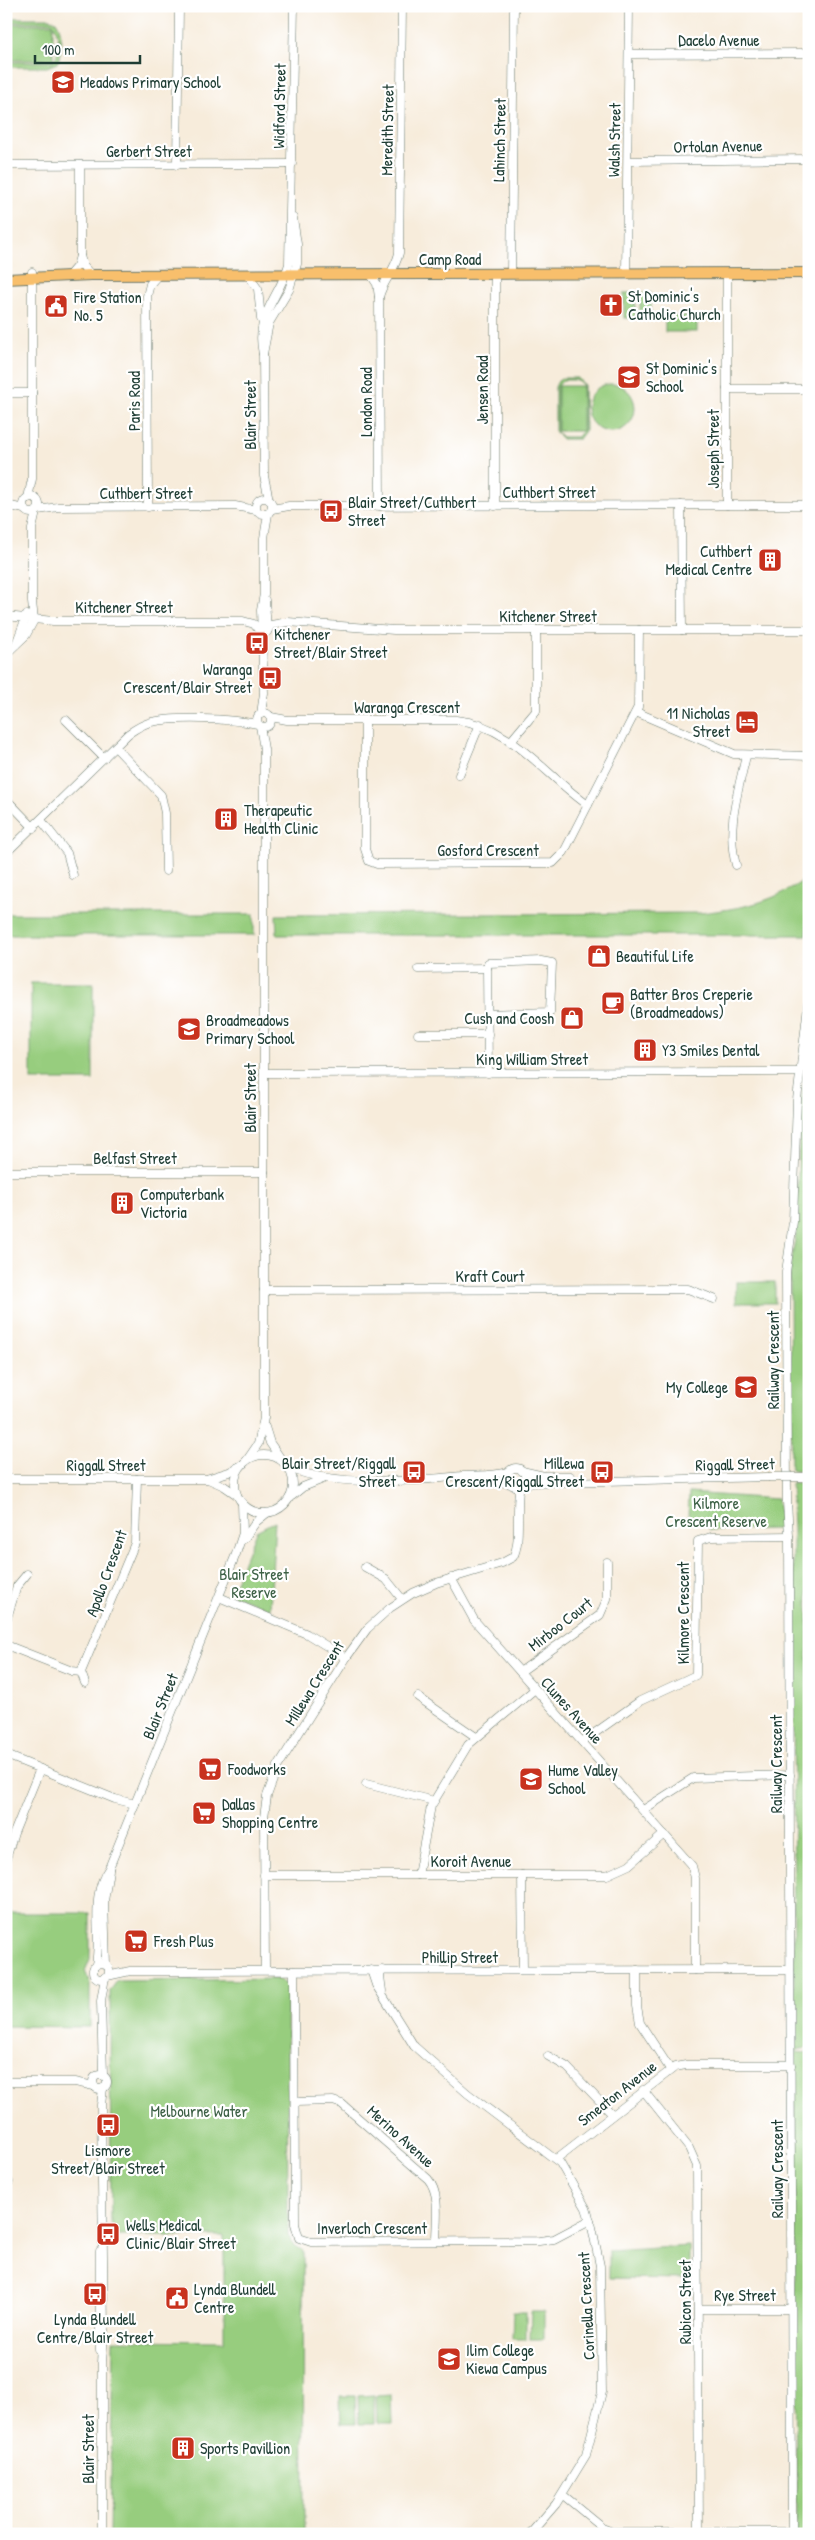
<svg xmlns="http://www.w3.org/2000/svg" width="815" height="2540" font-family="'Patrick Hand',sans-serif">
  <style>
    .green { fill: #97cd7e; stroke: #5b8559; fill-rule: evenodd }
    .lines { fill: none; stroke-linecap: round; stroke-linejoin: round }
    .minor-casing { stroke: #6b7a6e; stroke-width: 9 }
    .major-casing { stroke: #6b7a6e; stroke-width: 12 }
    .minor { stroke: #fff; stroke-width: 8 }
    .major { stroke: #f8bf6c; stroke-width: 10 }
    .minor-bridge-casing { stroke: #6b7a6e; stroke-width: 9; stroke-linecap: butt }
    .minor-bridge { stroke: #fff; stroke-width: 8 }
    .labels { text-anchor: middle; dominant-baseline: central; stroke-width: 4.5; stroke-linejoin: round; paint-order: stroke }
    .street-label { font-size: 16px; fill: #1f3d34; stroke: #fff }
    .poi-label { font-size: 16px; fill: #1f3d34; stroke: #fff; text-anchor: start }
    .park-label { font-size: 16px; fill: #3d6146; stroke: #fff }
  </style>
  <rect width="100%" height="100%" fill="#fff"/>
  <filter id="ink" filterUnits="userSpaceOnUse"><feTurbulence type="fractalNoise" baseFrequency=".02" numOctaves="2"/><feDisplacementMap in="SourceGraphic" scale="10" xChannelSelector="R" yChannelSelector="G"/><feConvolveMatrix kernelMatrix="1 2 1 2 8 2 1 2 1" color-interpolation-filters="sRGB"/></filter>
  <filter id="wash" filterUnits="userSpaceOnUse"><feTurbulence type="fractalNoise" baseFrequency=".0096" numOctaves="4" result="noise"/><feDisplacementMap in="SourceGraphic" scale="20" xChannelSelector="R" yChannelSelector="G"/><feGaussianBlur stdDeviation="1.12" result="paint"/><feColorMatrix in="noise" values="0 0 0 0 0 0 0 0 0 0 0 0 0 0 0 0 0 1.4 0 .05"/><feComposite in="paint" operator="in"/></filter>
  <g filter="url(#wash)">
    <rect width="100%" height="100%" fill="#f7ecdb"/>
    <g class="green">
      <path d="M6 18H48L56 21C63 30 63 53 57 63L47 67H6V62H53C60 54 60 29 51 22H6Z"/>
      <rect x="6" y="24" width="47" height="36"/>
      <rect x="624" y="293" width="11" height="25"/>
      <rect x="640" y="293" width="11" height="25"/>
      <rect x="665" y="316" width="32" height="16"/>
      <path d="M563 378H578L584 385 585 431 579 439H562L555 431V387L558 381ZM563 380H577L583 385V430L578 437H562L557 432V387Z"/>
      <circle cx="611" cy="408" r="24"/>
      <rect x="558" y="386" width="24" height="45"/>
      <path d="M809 876 807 935H277L276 915 700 913C742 908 775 903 809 876Z"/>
      <rect x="6" y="914" width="248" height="21"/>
      <rect x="31" y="983" width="62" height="97"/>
      <polygon points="809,1027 808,1470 791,1470 790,1269 796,1233 800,1117"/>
      <rect x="736" y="1282" width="39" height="21"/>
      <polygon points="791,1483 808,1483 808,2048 794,2050 793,1528"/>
      <polygon points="689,1493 777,1499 781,1526 779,1529 710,1530 701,1520 688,1519"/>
      <polygon points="275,1521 270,1609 231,1594 256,1531"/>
      <polygon points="6,1913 90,1913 90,1959 85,1971 90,1983 90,2027 6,2026"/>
      <polygon points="278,1979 287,1985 288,2236 294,2244 303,2250 304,2534 110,2534 113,2340 224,2341 224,2236 111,2236 110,1991 117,1981"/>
      <polygon points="794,2052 809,2053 809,2534 796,2534"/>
      <polygon points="689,2246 689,2279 609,2278 609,2251"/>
      <polygon points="513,2312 526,2312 526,2339 512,2339"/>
      <polygon points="531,2312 544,2312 544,2339 530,2339"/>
      <polygon points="374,2395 374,2424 359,2424 358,2396"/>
      <polygon points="391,2395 392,2424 377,2424 376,2396"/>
      <polygon points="340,2396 355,2396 356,2424 341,2424"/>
    </g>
  </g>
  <g filter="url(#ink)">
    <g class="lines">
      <g class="minor-casing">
        <g id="minor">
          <polyline points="629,54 809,53"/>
          <polyline points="628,161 809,159"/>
          <polyline points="6,165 292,164"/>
          <polyline points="80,165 80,256 83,266 91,275"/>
          <polyline points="177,165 179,6"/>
          <polyline points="71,273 77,266 80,256"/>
          <polyline points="727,273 727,505"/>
          <polyline points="495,274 495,506"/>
          <polyline points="511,274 514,6"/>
          <polyline points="626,274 629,6"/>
          <polyline points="248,275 258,289 261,319"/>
          <polyline points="371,275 377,284 379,297 380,506"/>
          <path d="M379 297C383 280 395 271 399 253L402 6"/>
          <path d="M263 354C254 315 279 299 289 264L294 6"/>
          <polyline points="727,389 809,389"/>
          <polyline points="6,393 32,393"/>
          <circle cx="31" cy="505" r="8"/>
          <circle cx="264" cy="506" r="8"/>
          <polyline points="28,498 32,479 32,272"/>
          <polyline points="269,500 264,476 263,354 269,323 289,290 297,264 297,244 293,218"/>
          <polyline points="6,505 24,509"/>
          <polyline points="681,505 682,630"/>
          <polyline points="148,507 147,296 150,284 158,275"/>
          <polyline points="272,509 289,506 809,505"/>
          <polyline points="38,510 58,507 235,506 256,510"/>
          <polyline points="265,600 267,631"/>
          <polyline points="6,616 53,621 243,621 254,624 261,633"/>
          <polyline points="267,632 271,625 288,622 394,630 809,630"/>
          <polyline points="16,644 27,615"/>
          <polyline points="6,654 26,635 34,620 32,602 32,529 36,512"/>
          <polyline points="636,712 734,754 809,756"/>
          <circle cx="264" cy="720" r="7"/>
          <polyline points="261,714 264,693 261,610 264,594 264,538 268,514"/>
          <path d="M271 717 287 720H456C510 724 546 776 588 805"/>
          <polyline points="66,720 104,758"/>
          <polyline points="365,720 365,849 369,861 377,864 553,863 564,852 638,707 639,630"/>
          <polyline points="510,742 536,711 536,630"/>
          <polyline points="115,747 161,795 165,813 166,871"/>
          <polyline points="459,775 480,724"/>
          <polyline points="6,799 34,828"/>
          <polyline points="41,820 67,853 73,875"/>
          <path d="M6 853 128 734C134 730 141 725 148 723 173 716 232 719 258 724"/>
          <path d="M736 865C726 829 738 791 746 756"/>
          <polyline points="418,969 487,968"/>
          <polyline points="487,1014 550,1012 552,963 541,961 488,963 487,968 488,1073"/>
          <polyline points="418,1034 488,1034"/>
          <polyline points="264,1073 799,1072"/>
          <polyline points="6,1172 264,1172"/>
          <polyline points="264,1290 688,1289 714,1299"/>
          <polyline points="265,1427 270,1443 281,1459"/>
          <circle cx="264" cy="1484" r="29"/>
          <polyline points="247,1460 258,1444 264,1418 264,749 260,726"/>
          <path d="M290 1468C332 1487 416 1481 462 1476 478 1475 493 1476 508 1472"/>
          <circle cx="516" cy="1477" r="9"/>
          <polyline points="522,1471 544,1476 570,1476"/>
          <polyline points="6,1479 206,1479 229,1472 242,1465"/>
          <polyline points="208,1479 224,1486 237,1495"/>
          <polyline points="479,1481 509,1483"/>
          <polyline points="523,1483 768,1477"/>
          <polyline points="292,1496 303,1487 323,1479"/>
          <polyline points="244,1539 256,1522 267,1513"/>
          <polyline points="365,1567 386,1579 402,1599"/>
          <polyline points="451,1578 474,1620 692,1866 695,1878 695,1970"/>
          <polyline points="219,1597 307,1634 346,1658"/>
          <polyline points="6,1621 17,1586 27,1574"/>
          <polyline points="6,1645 72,1671 81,1672"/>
          <polyline points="81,1672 135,1543 137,1479"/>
          <polyline points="81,1672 85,1683"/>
          <polyline points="520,1672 600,1615 607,1599 607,1562"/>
          <polyline points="418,1697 476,1737"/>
          <polyline points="582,1742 640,1701 696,1675 698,1541 711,1537 789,1536"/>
          <polyline points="6,1755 115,1799 135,1804"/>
          <polyline points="366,1784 434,1801"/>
          <polyline points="643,1810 693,1778 790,1775"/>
          <polyline points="6,1859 14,1833 40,1769"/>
          <polyline points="264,1875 607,1875 629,1865 664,1834"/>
          <polyline points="418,1875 431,1806 468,1745 535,1689"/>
          <polyline points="522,1875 523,1970"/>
          <circle cx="101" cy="1971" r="8"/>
          <path d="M96 1965C102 1931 89 1897 109 1868L236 1554 243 1533 242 1503"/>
          <polyline points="106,1965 104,1901 109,1870"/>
          <path d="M265 1970 264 1817 267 1796 278 1766 346 1658 367 1629 390 1608 413 1593 436 1583 502 1563 513 1557C522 1542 515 1505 520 1485"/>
          <polyline points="371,1970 376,1985 414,2046 467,2093 560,2163 586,2208 592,2227 600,2266 602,2392 586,2455 556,2504 530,2534"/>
          <polyline points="637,1970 637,2006 640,2023 670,2069"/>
          <polyline points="294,1971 295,2224 299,2238 311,2242 539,2241 554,2239 590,2220"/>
          <polyline points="107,1976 130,1971 159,1971 790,1970"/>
          <polyline points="382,1991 380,1976 382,1970"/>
          <polyline points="548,2056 567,2067 612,2114"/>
          <polyline points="103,2075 101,2001 105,1977"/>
          <circle cx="100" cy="2082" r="7"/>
          <polyline points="6,2082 75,2082 94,2086"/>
          <polyline points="643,2090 689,2148 697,2166 699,2532"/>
          <path d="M295 2102 333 2101 342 2104 428 2179C441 2194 436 2222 436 2241"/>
          <polyline points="556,2159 675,2067 686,2065 791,2065"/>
          <polyline points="6,2181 9,2182"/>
          <polyline points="100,2251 100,2351"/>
          <polyline points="699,2309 791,2309"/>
          <polyline points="563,2495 602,2527 615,2532 792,2532"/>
          <polyline points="102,2534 102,2363 104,2331 101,2105 103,2088"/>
          <polyline points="792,2534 789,1536 787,1501 786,1272 793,1222 797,1100 809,997"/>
        </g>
      </g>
      <g class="major-casing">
        <polyline id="major" points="6,279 91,275 809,273"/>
      </g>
      <use href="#minor" class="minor"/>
      <use href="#major" class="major"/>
      <g class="minor-bridge-casing">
        <polyline id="minor-bridge" points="768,1477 809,1477"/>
      </g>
      <use href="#minor-bridge" class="minor-bridge"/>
    </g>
  </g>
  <defs>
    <g id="school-square" transform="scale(1.25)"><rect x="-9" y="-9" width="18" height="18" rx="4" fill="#c8321e" stroke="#fff"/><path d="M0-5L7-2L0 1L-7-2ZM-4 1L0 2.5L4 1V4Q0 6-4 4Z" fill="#fff"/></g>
    <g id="church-square" transform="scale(1.25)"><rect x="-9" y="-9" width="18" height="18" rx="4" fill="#c8321e" stroke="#fff"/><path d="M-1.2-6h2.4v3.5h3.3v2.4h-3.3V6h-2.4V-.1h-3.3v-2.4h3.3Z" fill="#fff"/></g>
    <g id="civic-square" transform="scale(1.25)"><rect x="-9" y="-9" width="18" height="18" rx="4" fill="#c8321e" stroke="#fff"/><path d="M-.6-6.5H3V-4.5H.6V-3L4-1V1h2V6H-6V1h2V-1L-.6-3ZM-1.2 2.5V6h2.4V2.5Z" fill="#fff"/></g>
    <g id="bus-square" transform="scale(1.25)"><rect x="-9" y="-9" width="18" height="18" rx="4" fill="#c8321e" stroke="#fff"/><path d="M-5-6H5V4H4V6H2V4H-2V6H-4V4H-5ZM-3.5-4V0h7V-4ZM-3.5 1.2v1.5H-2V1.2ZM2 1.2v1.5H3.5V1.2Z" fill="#fff"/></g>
    <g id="building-square" transform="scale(1.25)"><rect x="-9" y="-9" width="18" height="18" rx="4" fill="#c8321e" stroke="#fff"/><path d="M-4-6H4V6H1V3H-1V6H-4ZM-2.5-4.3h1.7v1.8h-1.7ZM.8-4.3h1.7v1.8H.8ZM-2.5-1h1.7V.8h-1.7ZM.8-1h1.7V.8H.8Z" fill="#fff"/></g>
    <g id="hotel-square" transform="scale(1.25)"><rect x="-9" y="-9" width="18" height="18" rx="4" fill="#c8321e" stroke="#fff"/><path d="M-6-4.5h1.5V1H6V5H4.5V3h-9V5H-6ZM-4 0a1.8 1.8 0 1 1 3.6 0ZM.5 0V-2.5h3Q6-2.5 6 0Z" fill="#fff"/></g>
    <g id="shop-square" transform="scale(1.25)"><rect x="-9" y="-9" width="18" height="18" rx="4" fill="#c8321e" stroke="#fff"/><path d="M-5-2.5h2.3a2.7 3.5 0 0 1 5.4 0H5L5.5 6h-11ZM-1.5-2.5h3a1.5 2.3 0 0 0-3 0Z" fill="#fff"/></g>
    <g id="cafe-square" transform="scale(1.25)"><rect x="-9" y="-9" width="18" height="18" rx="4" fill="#c8321e" stroke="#fff"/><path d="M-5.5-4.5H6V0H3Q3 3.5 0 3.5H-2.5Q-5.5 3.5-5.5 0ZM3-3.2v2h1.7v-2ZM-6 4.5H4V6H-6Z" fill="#fff"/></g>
    <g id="supermarket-square" transform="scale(1.25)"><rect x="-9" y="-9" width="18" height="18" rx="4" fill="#c8321e" stroke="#fff"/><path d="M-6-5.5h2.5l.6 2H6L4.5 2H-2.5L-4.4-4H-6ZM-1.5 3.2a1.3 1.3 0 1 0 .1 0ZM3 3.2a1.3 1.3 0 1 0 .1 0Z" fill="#fff"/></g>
  </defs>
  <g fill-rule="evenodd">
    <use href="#school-square" x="63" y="82"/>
    <use href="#church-square" x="611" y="305"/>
    <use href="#civic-square" x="56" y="306"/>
    <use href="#school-square" x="629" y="377"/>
    <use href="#bus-square" x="331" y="511"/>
    <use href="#building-square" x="770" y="560"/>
    <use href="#bus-square" x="257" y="643"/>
    <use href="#bus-square" x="270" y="678"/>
    <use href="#hotel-square" x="747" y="722"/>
    <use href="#building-square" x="226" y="819"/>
    <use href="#shop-square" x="599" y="956"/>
    <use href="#cafe-square" x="613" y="1003"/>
    <use href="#shop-square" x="572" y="1018"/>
    <use href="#school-square" x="189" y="1029"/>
    <use href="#building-square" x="645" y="1050"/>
    <use href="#building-square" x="122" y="1203"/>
    <use href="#school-square" x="746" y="1387"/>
    <use href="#bus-square" x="414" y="1472"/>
    <use href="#bus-square" x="602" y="1472"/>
    <use href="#supermarket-square" x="210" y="1769"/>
    <use href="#school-square" x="531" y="1779"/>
    <use href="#supermarket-square" x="204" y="1813"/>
    <use href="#supermarket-square" x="136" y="1941"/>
    <use href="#bus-square" x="108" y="2125"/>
    <use href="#bus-square" x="108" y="2234"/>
    <use href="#bus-square" x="95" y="2294"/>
    <use href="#civic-square" x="177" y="2298"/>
    <use href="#school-square" x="449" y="2359"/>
    <use href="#building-square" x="183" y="2448"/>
  </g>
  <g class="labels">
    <g class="street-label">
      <text x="719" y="40">Dacelo Avenue</text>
      <text transform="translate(279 106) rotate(-89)">Widford Street</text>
      <text transform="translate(387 130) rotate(-89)">Meredith Street</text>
      <text transform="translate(499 140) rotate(-89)">Lahinch Street</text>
      <text transform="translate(614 140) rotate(-89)">Walsh Street</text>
      <text transform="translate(718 146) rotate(-1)">Ortolan Avenue</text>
      <text x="149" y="151">Gerbert Street</text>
      <text x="450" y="259">Camp Road</text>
      <text transform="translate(482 390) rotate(-90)">Jensen Road</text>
      <text transform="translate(134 401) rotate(-90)">Paris Road</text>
      <text transform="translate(366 402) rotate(-90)">London Road</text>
      <text transform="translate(250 415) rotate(-90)">Blair Street</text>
      <text transform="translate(713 449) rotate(-90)">Joseph Street</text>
      <text x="549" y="492">Cuthbert Street</text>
      <text x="146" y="493">Cuthbert Street</text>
      <text x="124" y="607">Kitchener Street</text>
      <text x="548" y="616">Kitchener Street</text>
      <text x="407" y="707">Waranga Crescent</text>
      <text x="488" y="850">Gosford Crescent</text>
      <text x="532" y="1059">King William Street</text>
      <text transform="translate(250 1098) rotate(-90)">Blair Street</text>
      <text x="135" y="1158">Belfast Street</text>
      <text x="490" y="1276">Kraft Court</text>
      <text transform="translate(773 1360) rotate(-90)">Railway Crescent</text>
      <text transform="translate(735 1464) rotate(-1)">Riggall Street</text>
      <text x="106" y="1465">Riggall Street</text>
      <text transform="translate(106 1573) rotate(-70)">Apollo Crescent</text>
      <text transform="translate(683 1613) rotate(-90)">Kilmore Crescent</text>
      <text transform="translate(560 1624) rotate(-38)">Mirboo Court</text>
      <text transform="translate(314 1683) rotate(-58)">Millewa Crescent</text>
      <text transform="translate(160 1706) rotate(-68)">Blair Street</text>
      <text transform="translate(572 1710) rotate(48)">Clunes Avenue</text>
      <text transform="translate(776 1764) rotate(-90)">Railway Crescent</text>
      <text x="471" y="1861">Koroit Avenue</text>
      <text x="460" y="1957">Phillip Street</text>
      <text transform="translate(617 2093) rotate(-38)">Smeaton Avenue</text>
      <text transform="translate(401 2136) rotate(42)">Merino Avenue</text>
      <text transform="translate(777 2169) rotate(-90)">Railway Crescent</text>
      <text x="372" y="2228">Inverloch Crescent</text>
      <text x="745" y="2295">Rye Street</text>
      <text transform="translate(685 2302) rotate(-90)">Rubicon Street</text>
      <text transform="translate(586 2306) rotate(-93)">Corinella Crescent</text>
      <text transform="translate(88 2449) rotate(-90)">Blair Street</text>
    </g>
    <g class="poi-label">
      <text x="80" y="82">Meadows Primary School</text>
      <text x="628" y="296">St Dominic's<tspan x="628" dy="18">Catholic Church</tspan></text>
      <text x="74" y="297">Fire Station<tspan x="74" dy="18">No. 5</tspan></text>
      <text x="646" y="368">St Dominic's<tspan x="646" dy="18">School</tspan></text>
      <text x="348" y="502">Blair Street/Cuthbert<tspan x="348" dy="18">Street</tspan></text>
      <text x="752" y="551" text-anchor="end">Cuthbert<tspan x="752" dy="18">Medical Centre</tspan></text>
      <text x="274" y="634">Kitchener<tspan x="274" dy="18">Street/Blair Street</tspan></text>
      <text x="252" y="669" text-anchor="end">Waranga<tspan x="252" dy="18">Crescent/Blair Street</tspan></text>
      <text x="730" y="713" text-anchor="end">11 Nicholas<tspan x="730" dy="18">Street</tspan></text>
      <text x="244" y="810">Therapeutic<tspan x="244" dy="18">Health Clinic</tspan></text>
      <text x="616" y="956">Beautiful Life</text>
      <text x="630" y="994">Batter Bros Creperie<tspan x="630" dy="18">(Broadmeadows)</tspan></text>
      <text x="554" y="1018" text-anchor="end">Cush and Coosh</text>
      <text x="206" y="1020">Broadmeadows<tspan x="206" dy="18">Primary School</tspan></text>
      <text x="662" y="1050">Y3 Smiles Dental</text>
      <text x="140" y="1194">Computerbank<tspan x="140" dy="18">Victoria</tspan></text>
      <text x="728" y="1387" text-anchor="end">My College</text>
      <text x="396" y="1463" text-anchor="end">Blair Street/Riggall<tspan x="396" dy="18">Street</tspan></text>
      <text x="584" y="1463" text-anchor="end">Millewa<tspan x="584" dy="18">Crescent/Riggall Street</tspan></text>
      <text x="228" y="1769">Foodworks</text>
      <text x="548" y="1770">Hume Valley<tspan x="548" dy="18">School</tspan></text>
      <text x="222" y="1804">Dallas<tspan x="222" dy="18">Shopping Centre</tspan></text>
      <text x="154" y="1941">Fresh Plus</text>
      <text x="108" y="2150" text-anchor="middle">Lismore<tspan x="108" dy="18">Street/Blair Street</tspan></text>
      <text x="126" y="2225">Wells Medical<tspan x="126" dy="18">Clinic/Blair Street</tspan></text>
      <text x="194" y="2289">Lynda Blundell<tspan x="194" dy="18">Centre</tspan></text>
      <text x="95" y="2319" text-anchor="middle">Lynda Blundell<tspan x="95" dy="18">Centre/Blair Street</tspan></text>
      <text x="466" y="2350">Ilim College<tspan x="466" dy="18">Kiewa Campus</tspan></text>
      <text x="200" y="2448">Sports Pavillion</text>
    </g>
    <g class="park-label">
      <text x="716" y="1503">Kilmore<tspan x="716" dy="18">Crescent Reserve</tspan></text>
      <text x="254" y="1574">Blair Street<tspan x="254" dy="18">Reserve</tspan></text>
      <text x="199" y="2111">Melbourne Water</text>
    </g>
  </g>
  <rect width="815" height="2540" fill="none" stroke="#fff" stroke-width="25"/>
  <path d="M35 55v8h105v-8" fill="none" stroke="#1f3d34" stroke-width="2.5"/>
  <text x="42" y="55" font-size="15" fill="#1f3d34" stroke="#ffffff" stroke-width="4" paint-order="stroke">100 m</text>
</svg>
